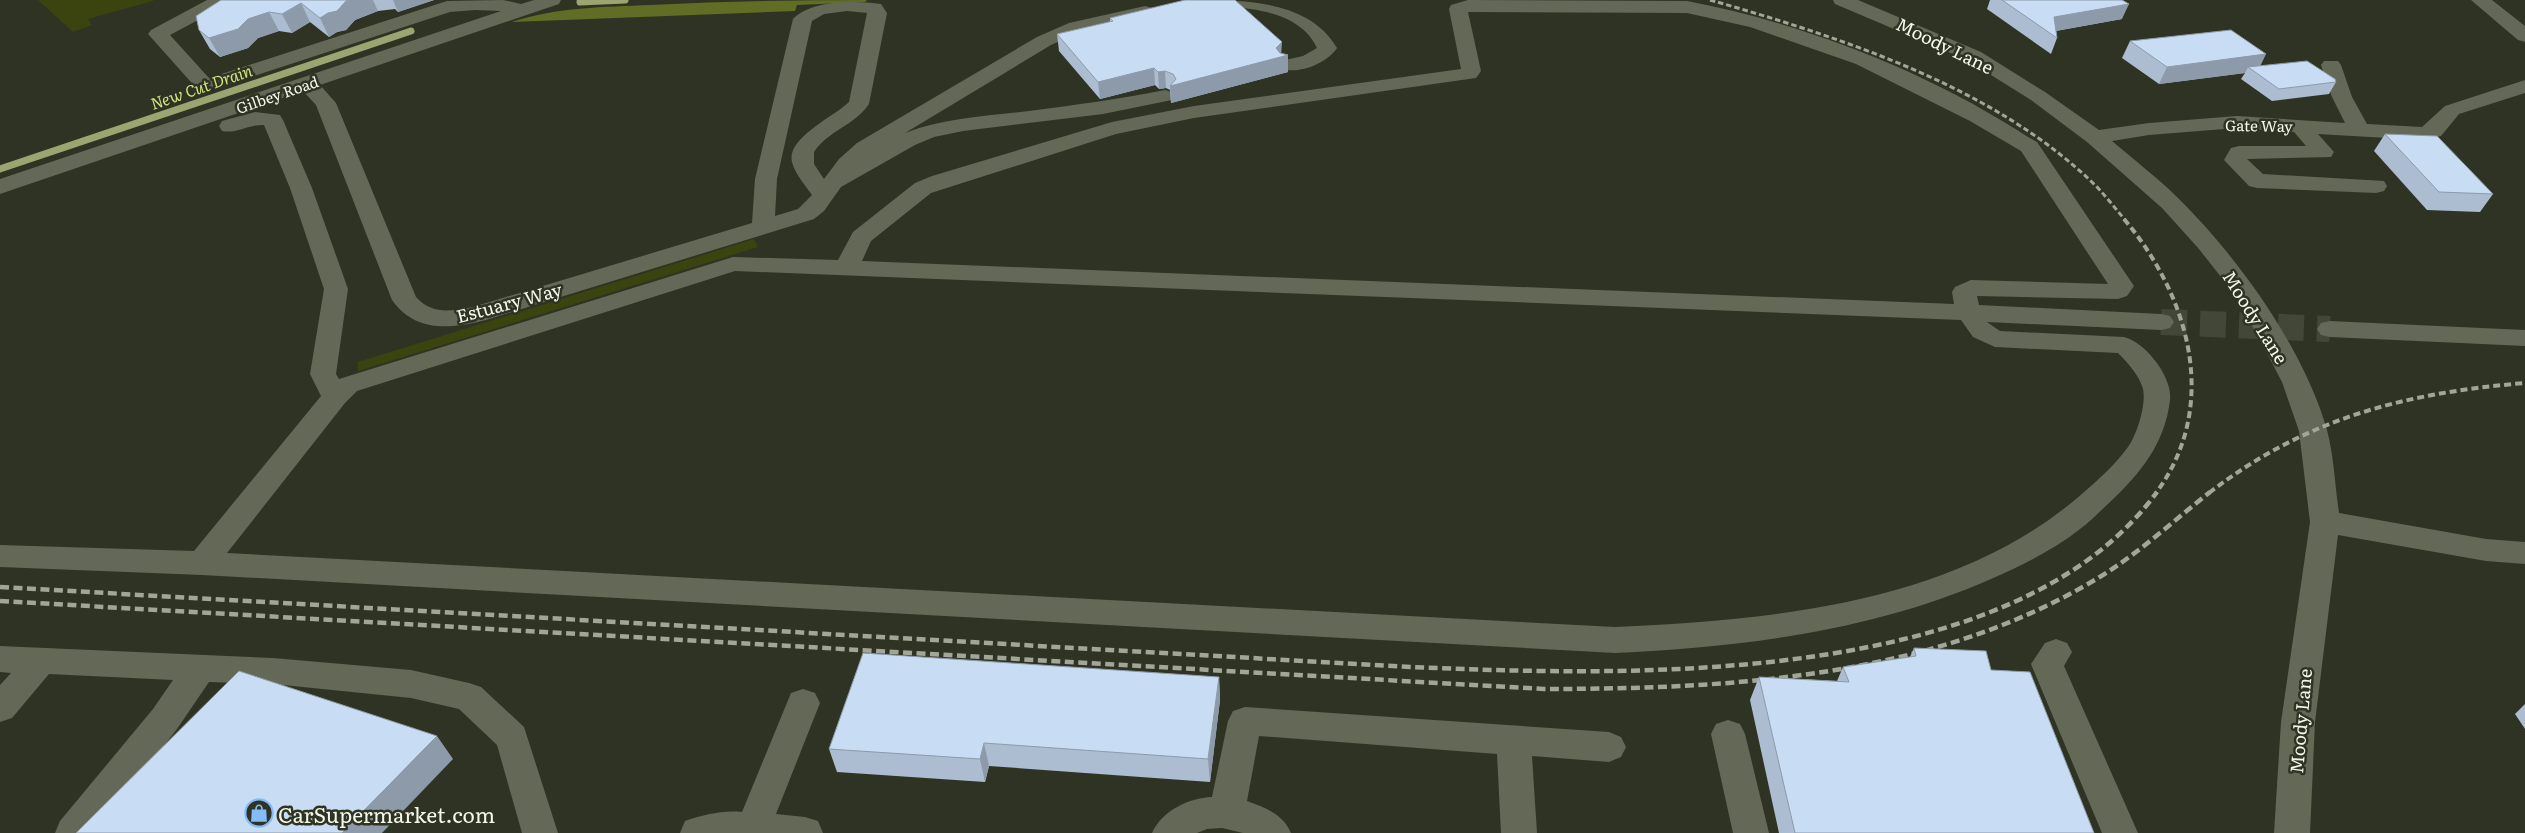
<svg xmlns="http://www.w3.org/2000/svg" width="2525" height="833" font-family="Literata,serif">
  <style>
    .green { fill: #3b430e }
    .forest { fill: #616d25 }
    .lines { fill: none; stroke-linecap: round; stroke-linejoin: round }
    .stream { stroke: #9ca571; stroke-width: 7 }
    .minor-tunnel { stroke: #434737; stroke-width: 26; stroke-dasharray: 26 13; stroke-linecap: butt }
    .minor { fill: #646856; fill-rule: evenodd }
    .rail-far2 { stroke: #a2a698; stroke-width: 3; stroke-dasharray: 5.5 3; stroke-linecap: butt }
    .rail-far1 { stroke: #a2a698; stroke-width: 4; stroke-dasharray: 7 4; stroke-linecap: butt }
    .rail { stroke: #a2a698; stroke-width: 4.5; stroke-dasharray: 9 4.5; stroke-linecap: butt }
    .wall { fill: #acbdd1 }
    .shaded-wall { fill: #8c9aaa }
    .building { fill: #c8dcf3; stroke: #8c9aaa }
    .labels { text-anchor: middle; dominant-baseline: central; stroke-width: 5; stroke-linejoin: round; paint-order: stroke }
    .far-street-label { font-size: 15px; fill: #f4f7ec; stroke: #2f3323 }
    .far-water-label { font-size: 16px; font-style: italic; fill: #d0e380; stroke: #2f3323 }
    .street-label { font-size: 18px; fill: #f4f7ec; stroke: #2f3323 }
    .near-poi-label { font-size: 21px; fill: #f4f7ec; stroke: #2f3323; text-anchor: start }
  </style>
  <rect width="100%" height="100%" fill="#2f3323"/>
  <g class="green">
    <polygon points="38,0 153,0 153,1 88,19 92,25 73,32"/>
    <polygon points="754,239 758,247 358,371 358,362"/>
  </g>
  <path class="forest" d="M867 0 865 2 797 5 795 11 512 22C558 7 603 7 651 5 723 1 795 0 867 0Z"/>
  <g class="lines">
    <g class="stream">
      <polyline points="580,2 625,0"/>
      <polyline points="0,169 411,31"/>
    </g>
    <polyline class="minor-tunnel" points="2161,322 2330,329"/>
    <g class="minor">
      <path d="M207 0H230L228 4 170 35 209 78 447 1 503 0 521 4 534 0H561L559 4 320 85 336 103 416 297C432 315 452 311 473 307L752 223 755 179 793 19C810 0 855 0 881 4L887 13 869 104C855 125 828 131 814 152V164L824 179 839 159 857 143 1037 37 1069 23 1145 6 1152 8 1154 12 1152 16 1082 31 1051 45 905 133C944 118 987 116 1029 111 1075 105 1120 99 1165 90L1172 92 1175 96 1172 100 1103 114 963 131 934 137 915 145 841 187 824 211 814 219 486 320C452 329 415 333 392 300L316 105 303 91 0 194V179L501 11 475 10 450 12 205 92 198 90 148 34 151 30ZM847 11 867 13 849 102C835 116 786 138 792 162 795 174 805 185 812 195L798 209 775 216 777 179 812 21 824 14Z"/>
      <path d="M1191 0C1245 0 1309 0 1337 48 1326 64 1300 74 1281 69L1278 65 1281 61 1303 56 1317 48C1302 15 1261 9 1229 7 1217 7 1205 8 1193 5Z"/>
      <path d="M1468 0 1687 1C1803 23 1929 72 2028 137L2037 142 2134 286 2127 296 2118 299 1977 296 1979 305 2161 314 2170 316 2174 322 2170 328 2161 330 1987 322 2000 331 2124 337C2145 342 2173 377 2170 400 2165 444 2140 474 2108 504 2099 512 2090 522 2080 529 2054 550 2022 565 1991 579 1873 631 1743 647 1615 653L202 575 0 567V545L194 551 321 396 310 374 324 289 290 188 264 125C249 124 237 134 222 131L219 126 222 121 255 112 280 115 283 120 312 188 348 289 336 374 339 379 733 257 838 260 853 232 915 183 932 176 1112 122 1194 106 1461 69 1449 9 1451 5ZM1468 12 1687 13 1750 27 1856 64 1970 121 2021 151 2108 284 1971 280 1955 287 1952 292 1954 304 862 261 871 241 931 193 1116 134 1194 118 1476 78 1481 71ZM735 271 1961 320 1973 337 1995 347 2118 353C2127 362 2138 374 2142 386 2148 401 2137 435 2128 447 2115 465 2099 479 2083 493 1958 603 1774 620 1615 627L227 553 345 403 357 391Z"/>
      <path d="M1833 0H1858L1981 52 2045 92 2099 130 2149 123 2237 116 2345 123 2332 97 2321 65 2324 61H2338L2341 65 2352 97 2367 124 2422 127 2445 106 2525 80V93L2459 114 2441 136 2423 140 2318 134 2334 152 2331 157 2247 159 2263 174 2384 181 2387 186 2384 191 2376 193 2257 188 2249 186 2224 160 2231 148 2239 146H2306L2294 132 2237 128 2149 135 2112 141C2134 160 2158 178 2178 198 2238 257 2304 349 2327 430 2334 457 2335 486 2339 513L2486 539 2525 542V564L2486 561 2338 535 2315 722 2310 833H2274L2281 722 2310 522 2299 431 2282 382 2257 334 2232 291 2199 249 2162 208 2087 142 2031 100 1967 60 1835 4Z"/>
      <polygon points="2471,0 2492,0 2525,26 2525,42 2518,40"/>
      <polygon points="2330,321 2525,330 2525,346 2330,337 2321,335 2317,329 2321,323"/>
      <polygon points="2056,639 2067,643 2072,652 2064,666 2138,833 2102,833 2031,664 2045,643"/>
      <polygon points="0,646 273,658 411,670 469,683 481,687 524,727 558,833 522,833 497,745 459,709 411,698 273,684 209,682 177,729 95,833 55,833 60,821 153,709 173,680 49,674 12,718 0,722 0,685 11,673 0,672"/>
      <path d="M803 689 815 693 820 703 776 814 805 817 818 821 823 833H680L685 821C703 815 722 810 742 812L791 693Z"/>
      <path d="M1245 707 1609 732 1621 737 1626 747 1621 757 1609 762 1532 756 1537 833H1501L1497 754 1259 736 1247 801C1266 808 1283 814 1291 833H1243L1222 828 1207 829 1197 833H1152C1162 811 1188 798 1212 797L1228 721 1233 711Z"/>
      <polygon points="1728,720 1740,724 1745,734 1769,833 1733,833 1711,734 1716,724"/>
    </g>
    <path class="rail-far2" d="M1710 0C1843 38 1998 88 2098 188 2107 198 2116 209 2125 220"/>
    <g class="rail-far1">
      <path d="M2124 219C2189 296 2221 405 2156 493"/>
      <path d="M2209 493C2306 418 2405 393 2525 383"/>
    </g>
    <g class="rail">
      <path d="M0 587 1410 667C1629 676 2013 689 2157 492"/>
      <path d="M0 601 1544 689C1730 689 1929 678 2093 581 2136 556 2172 522 2210 492"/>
    </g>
  </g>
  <g class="wall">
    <polygon points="221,0 434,0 398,12 395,9 378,11 355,20 346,30 337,32 329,37 310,22 292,33 279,31 258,38 248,48 220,57 210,49 199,30"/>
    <polygon points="1990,0 2122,0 2122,19 2056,31 2057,38 2051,54 1987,9"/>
    <polygon points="1110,18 1281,54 1288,72 1171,103 1170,90 1166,88 1159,89 1155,85 1100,99 1059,51 1057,34 1110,22"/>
    <polygon points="2130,41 2260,66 2336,82 2329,94 2272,101 2241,79 2245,73 2159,84 2122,58"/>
    <polygon points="2385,134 2493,194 2480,212 2427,210 2374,151"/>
    <polygon points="1914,648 1991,670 2094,833 1779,833 1750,700 1759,677 1837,681 1843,667 1910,657"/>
    <polygon points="1219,677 1220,700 1210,782 989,766 985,782 837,772 829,749"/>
    <polygon points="2525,704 2525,729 2515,714"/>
  </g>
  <g class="shaded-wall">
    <polygon points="349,0 373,0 378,11 355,20 346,30 337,32 329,37 320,18"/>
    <polygon points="393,0 434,0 398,12"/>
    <polygon points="301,3 310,22 292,33 282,14"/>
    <polygon points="2129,4 2122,19 2049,32 2054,17"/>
    <polygon points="269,12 279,31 258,38 248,48 220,57 209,38 248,19"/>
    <polygon points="1282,42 1281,57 1288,55 1288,72 1171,103 1170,86"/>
    <polygon points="2266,54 2258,71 2248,67 2245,73 2159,84 2167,67"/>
    <polygon points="1154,68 1155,85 1100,99 1098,82"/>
    <polygon points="1165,71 1166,88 1159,89 1158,72"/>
    <polygon points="1219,677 1220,700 1210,782 1208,759"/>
    <polygon points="437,736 453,759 382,833 342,833"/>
    <polygon points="984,743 989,766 985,782 980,759"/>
  </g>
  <g class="building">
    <polygon points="221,0 349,0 346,1 337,11 328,13 320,18 301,3 282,14 269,12 248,19 238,29 209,38 199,30 196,16"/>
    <polygon points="1185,0 1235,0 1282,42 1276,48 1280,53 1288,55 1170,86 1176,79 1173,74 1165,71 1158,72 1154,68 1098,82 1057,34 1113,21 1110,18"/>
    <polygon points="2002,0 2122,0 2129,4 2054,17 2057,38"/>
    <polygon points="2231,30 2266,54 2167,67 2130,41"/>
    <polygon points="2307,61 2335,79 2336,82 2279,89 2248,67"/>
    <polygon points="2385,134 2437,136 2493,194 2439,192"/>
    <polygon points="1914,648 1986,651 1991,670 2030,672 2094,833 1795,833 1759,677 1849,682 1843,667 1916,656"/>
    <polygon points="863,653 1219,677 1208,759 984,743 980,759 829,749"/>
    <polygon points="239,671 437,736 342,833 76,833"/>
  </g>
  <defs>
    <g id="shop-ring" transform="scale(1.4375)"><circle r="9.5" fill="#2f3323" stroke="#84bcfb" stroke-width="1.5"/><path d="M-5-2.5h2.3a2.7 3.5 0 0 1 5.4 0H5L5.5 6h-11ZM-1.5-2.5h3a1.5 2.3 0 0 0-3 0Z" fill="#84bcfb"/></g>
  </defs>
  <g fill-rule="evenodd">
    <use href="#shop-ring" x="259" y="813"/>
  </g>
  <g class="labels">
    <g class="far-street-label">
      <text transform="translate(277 94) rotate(-19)">Gilbey Road</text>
      <text transform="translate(2259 125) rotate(1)">Gate Way</text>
    </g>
    <g class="far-water-label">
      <text transform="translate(201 86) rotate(-19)">New Cut Drain</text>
    </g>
    <g class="street-label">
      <text transform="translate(1945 45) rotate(26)">Moody Lane</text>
      <text transform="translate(509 302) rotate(-15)">Estuary Way</text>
      <text transform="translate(2256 317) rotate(58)">Moody Lane</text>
      <text transform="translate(2300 721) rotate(-85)">Moody Lane</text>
    </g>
    <g class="near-poi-label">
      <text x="278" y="813">CarSupermarket.com</text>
    </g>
  </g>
</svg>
